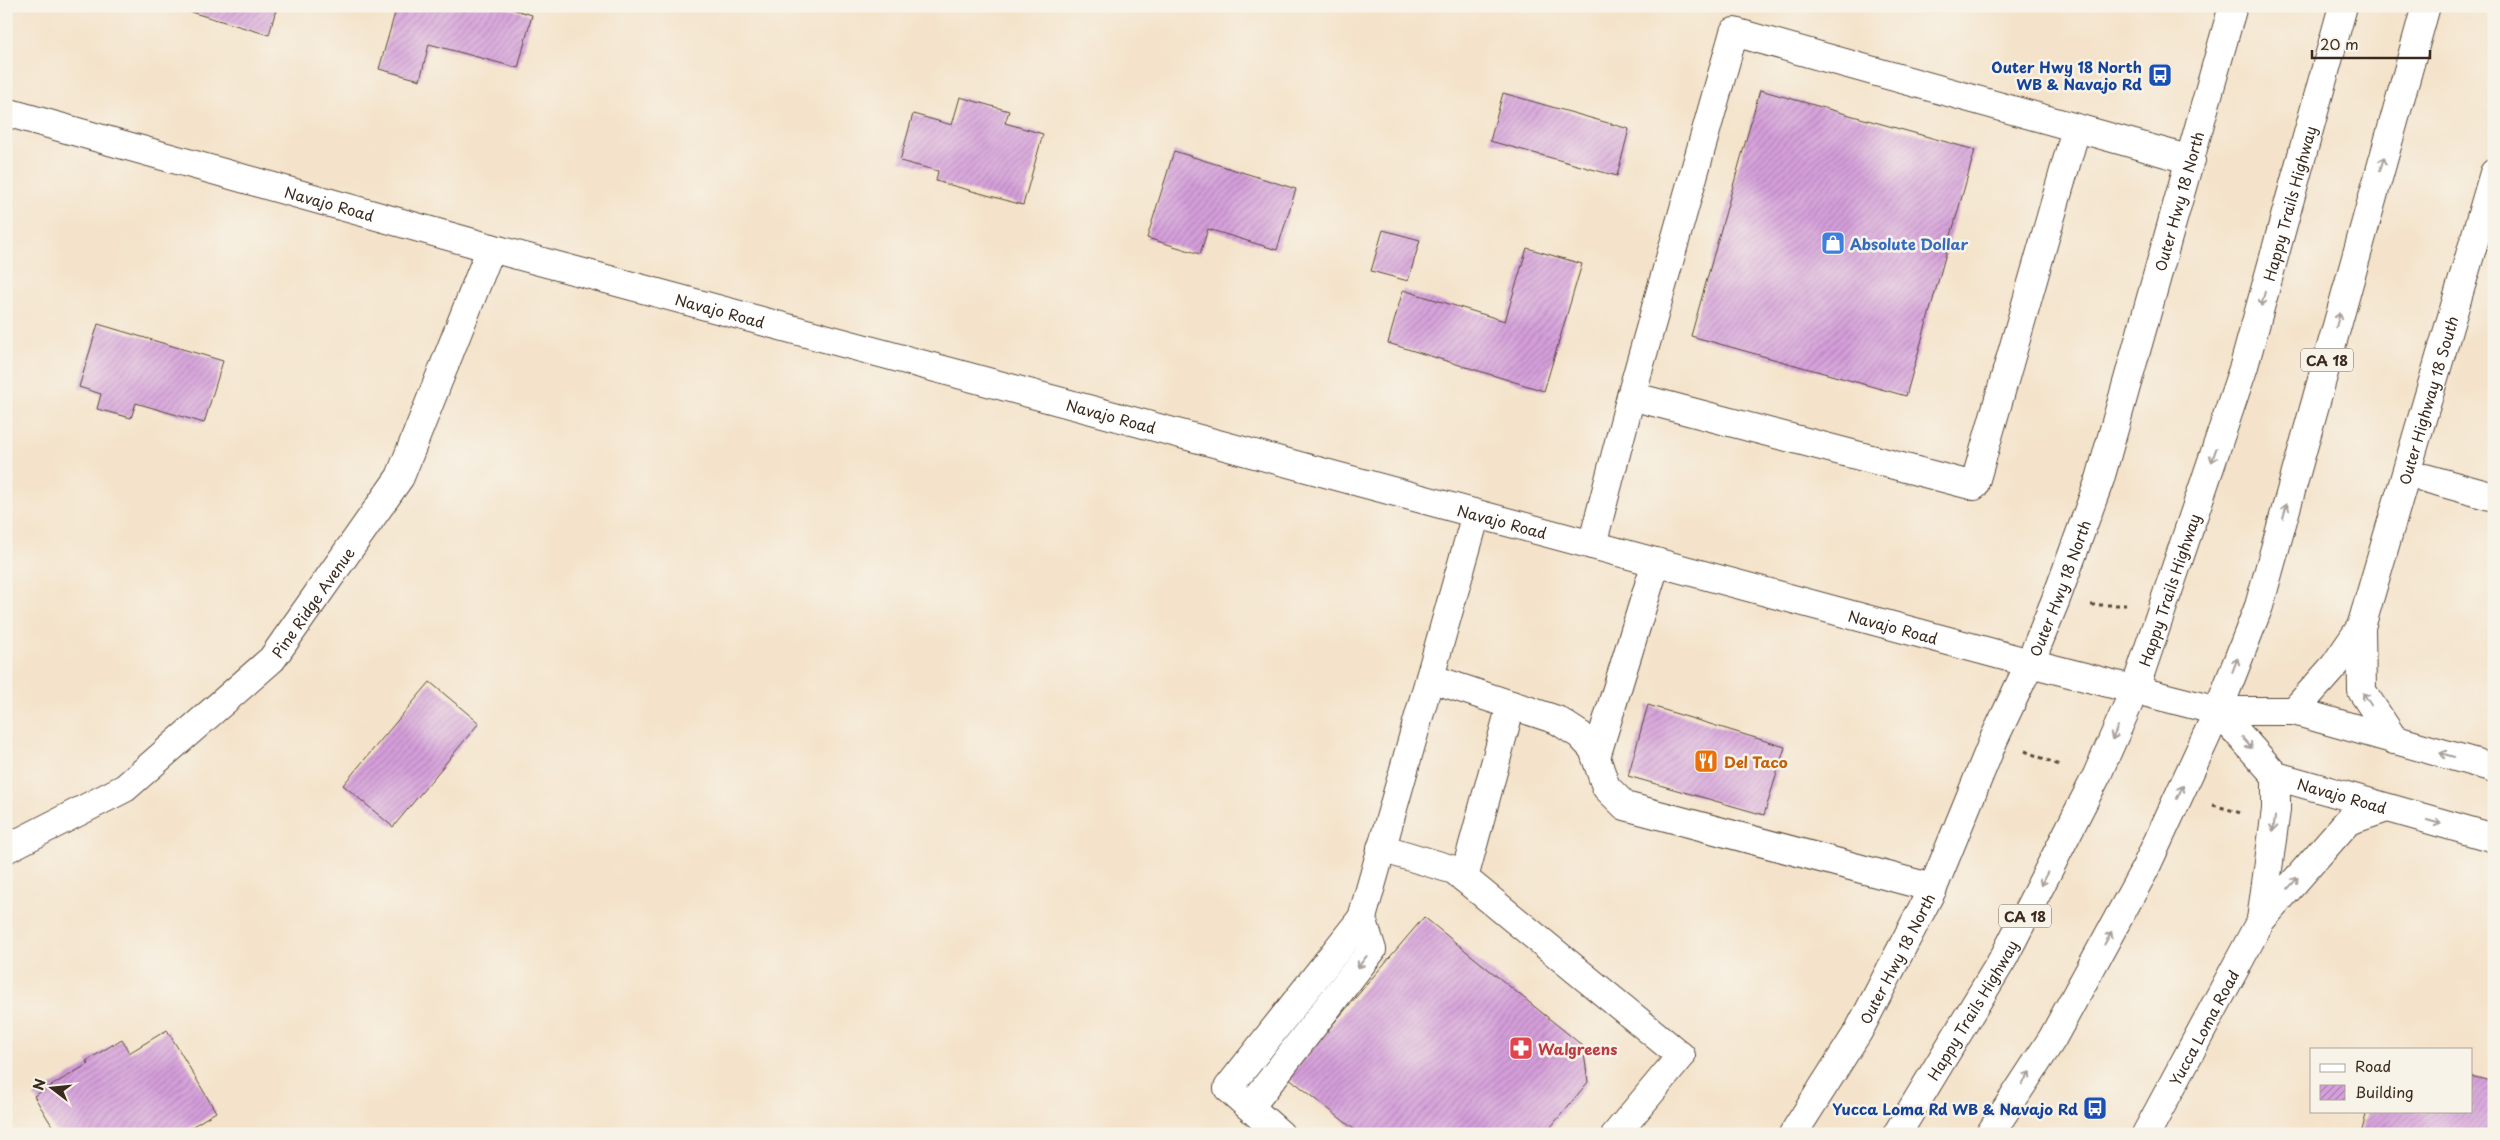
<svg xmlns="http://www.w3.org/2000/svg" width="2500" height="1140" font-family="'Playpen Sans',sans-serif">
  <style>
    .building { fill: url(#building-hatch) }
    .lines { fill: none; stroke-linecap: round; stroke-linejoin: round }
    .minor-casing { stroke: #574638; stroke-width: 30 }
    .major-casing { stroke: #574638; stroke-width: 30 }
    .path { stroke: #574638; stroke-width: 3; stroke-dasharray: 4 4; stroke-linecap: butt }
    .minor { stroke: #fff; stroke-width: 28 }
    .major { stroke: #fff; stroke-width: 28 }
    .oneway { stroke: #a79f9a }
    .labels { text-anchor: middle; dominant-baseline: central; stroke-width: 5; stroke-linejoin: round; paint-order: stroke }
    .shield { fill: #f7f3e8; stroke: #73665b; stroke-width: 1 }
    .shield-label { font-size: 14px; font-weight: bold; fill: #3b2a1e }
    .transit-label { font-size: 15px; font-weight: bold; fill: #164399; stroke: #f7f3e8; text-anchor: end }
    .street-label { font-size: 15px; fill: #3b2a1e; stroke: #f7f3e8 }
    .shop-label { font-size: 15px; font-weight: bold; fill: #366cbe; stroke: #f7f3e8; text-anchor: start }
    .food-label { font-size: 15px; font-weight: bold; fill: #c56008; stroke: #f7f3e8; text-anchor: start }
    .health-label { font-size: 15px; font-weight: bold; fill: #be3a42; stroke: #f7f3e8; text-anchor: start }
  </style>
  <defs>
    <pattern id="building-hatch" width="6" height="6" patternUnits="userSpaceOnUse" patternTransform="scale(1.25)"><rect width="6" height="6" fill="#d59fdb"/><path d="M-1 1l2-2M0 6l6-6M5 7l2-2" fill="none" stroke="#ae82b1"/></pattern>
  </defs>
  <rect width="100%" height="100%" fill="#f7f3e8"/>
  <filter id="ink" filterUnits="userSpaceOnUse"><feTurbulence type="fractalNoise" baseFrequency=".02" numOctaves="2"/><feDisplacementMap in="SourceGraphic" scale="10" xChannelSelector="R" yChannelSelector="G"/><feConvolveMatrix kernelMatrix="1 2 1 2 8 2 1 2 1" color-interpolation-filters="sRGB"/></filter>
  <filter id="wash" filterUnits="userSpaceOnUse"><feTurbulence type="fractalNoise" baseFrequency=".0096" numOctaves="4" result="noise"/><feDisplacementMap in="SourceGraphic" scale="20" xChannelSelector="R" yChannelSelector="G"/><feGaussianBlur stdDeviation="1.12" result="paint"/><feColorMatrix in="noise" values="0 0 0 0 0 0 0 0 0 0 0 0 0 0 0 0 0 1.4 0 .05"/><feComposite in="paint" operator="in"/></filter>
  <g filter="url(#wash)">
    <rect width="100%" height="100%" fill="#f4e3ca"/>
    <g id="blocks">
      <g class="building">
        <polygon points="170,6 277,6 269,35"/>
        <polygon points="397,6 502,6 532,15 518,68 429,44 420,80 379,69"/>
        <polygon points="1760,90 1975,150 1906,396 1691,336"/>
        <polygon points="1503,93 1629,129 1617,176 1490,141"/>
        <polygon points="960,97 1009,111 1005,123 1043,134 1023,205 936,181 938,171 900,161 913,114 952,125"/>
        <polygon points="1174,151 1296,189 1277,250 1208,229 1200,254 1147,238"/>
        <polygon points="1383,230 1420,240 1408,281 1371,271"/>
        <polygon points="1527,248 1582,264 1544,391 1388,343 1403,290 1505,321"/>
        <polygon points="98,324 223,361 204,423 136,403 131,418 97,409 101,394 79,387"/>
        <polygon points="430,682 479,723 393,827 343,785"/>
        <polygon points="1648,705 1785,747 1764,815 1628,776"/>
        <polygon points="1424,917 1583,1046 1588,1082 1545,1134 1360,1134 1288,1077"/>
        <polygon points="167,1030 216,1112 180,1134 57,1134 34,1096 88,1064 86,1061 122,1039 129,1053"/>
        <polygon points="2471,1076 2494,1082 2494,1134 2361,1134 2367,1111 2471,1111"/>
      </g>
    </g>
  </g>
  <g filter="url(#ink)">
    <use href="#blocks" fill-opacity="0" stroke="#574638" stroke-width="1"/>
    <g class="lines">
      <g class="minor-casing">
        <g id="minor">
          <polyline points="1631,396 1974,486 2076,129"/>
          <polyline points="2425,478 2494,497"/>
          <polyline points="1592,545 1631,396 1734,32 2191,160"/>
          <polyline points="1430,678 1557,720 1580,735 1593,749 1606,787 1625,806 1933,888"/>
          <polyline points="2294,711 2335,665 2361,627"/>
          <path id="s1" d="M2394 740 2362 691 2361 627 2494 173"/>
          <polyline points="1596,757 1656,562"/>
          <polyline points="1381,848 1454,870 1681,1056 1616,1134"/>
          <path id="s2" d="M6 849 125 788 272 659 400 477 491 248"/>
          <polyline points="1464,878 1511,705"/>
          <polyline points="1250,1107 1372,950 1362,918"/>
          <polyline points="1280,1134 1228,1088 1362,918 1476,514"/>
          <path id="s3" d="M1793 1134 1858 1032 1933 888 1994 739 2030 663 2056 599 2100 479 2233 6"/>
        </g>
      </g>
      <g class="major-casing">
        <g id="major">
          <path id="s4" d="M6 112 491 248 2030 663 2218 711H2294L2494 768"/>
          <path id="s5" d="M2218 711 2276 776 2494 838"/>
          <polyline points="2261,920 2276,810 2276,776"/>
          <path id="s6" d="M1897 1134 2004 957 2097 775 2135 689 2244 366 2343 6"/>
          <polyline points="1990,1134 2052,1039 2145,869 2218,711 2259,606 2426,6"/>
          <path id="s7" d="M2146 1134 2261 920 2348 821 2387 808"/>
        </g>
      </g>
      <g class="path">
        <polyline points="2091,605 2126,605"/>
        <polyline points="2025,751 2059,765"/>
        <polyline points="2213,805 2241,813"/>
      </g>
      <use href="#minor" class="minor"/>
      <use href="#major" class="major"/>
    </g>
    <defs><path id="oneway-shaft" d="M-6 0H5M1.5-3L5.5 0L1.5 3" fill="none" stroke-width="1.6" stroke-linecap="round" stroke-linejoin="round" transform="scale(1.25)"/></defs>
    <g class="oneway">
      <use href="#oneway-shaft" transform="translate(2382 164) rotate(-74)"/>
      <use href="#oneway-shaft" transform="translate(2263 299) rotate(105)"/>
      <use href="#oneway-shaft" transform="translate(2338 320) rotate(-74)"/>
      <use href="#oneway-shaft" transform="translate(2214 455) rotate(109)"/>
      <use href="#oneway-shaft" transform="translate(2285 511) rotate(-74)"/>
      <use href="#oneway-shaft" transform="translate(2235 665) rotate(-69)"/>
      <use href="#oneway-shaft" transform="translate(2367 699) rotate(-123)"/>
      <use href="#oneway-shaft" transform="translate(2115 733) rotate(114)"/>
      <use href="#oneway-shaft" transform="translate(2247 743) rotate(48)"/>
      <use href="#oneway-shaft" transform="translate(2447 755) rotate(-164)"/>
      <use href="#oneway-shaft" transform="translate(2180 792) rotate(-65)"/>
      <use href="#oneway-shaft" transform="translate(2434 822) rotate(16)"/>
      <use href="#oneway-shaft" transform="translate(2274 824) rotate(98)"/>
      <use href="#oneway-shaft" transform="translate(2044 879) rotate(117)"/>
      <use href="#oneway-shaft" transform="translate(2293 883) rotate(-49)"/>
      <use href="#oneway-shaft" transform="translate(2108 938) rotate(-61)"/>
      <use href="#oneway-shaft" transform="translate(1362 962) rotate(128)"/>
      <use href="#oneway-shaft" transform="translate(2026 1078) rotate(-57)"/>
    </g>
  </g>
  <defs>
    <g id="bus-square" transform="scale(1.25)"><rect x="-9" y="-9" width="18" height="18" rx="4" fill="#1a4fb4" stroke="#f7f3e8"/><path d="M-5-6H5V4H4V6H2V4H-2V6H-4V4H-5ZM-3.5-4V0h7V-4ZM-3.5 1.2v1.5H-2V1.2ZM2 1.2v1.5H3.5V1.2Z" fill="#fff"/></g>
    <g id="shop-square" transform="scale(1.25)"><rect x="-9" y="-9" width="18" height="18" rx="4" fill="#3f7fe0" stroke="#f7f3e8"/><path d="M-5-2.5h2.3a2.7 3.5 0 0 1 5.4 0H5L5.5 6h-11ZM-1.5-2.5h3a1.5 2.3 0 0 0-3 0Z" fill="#fff"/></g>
    <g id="restaurant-square" transform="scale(1.25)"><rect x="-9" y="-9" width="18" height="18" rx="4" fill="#e8710a" stroke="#f7f3e8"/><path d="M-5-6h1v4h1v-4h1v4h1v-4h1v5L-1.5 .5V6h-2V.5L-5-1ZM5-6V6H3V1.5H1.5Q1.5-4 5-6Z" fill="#fff"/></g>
    <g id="pharmacy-square" transform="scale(1.25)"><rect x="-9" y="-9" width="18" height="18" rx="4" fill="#e0444e" stroke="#f7f3e8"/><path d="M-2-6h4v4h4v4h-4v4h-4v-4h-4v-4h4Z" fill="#fff"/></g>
  </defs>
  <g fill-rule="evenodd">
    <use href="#bus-square" x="2160" y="75"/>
    <use href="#shop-square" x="1833" y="243"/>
    <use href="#restaurant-square" x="1706" y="761"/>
    <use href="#pharmacy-square" x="1521" y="1048"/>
    <use href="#bus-square" x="2095" y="1108"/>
  </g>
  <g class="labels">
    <g class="shield">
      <rect x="2301" y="348.5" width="52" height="23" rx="4"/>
      <rect x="1999" y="904.5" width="52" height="23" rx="4"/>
    </g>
    <g class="shield-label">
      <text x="2327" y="360">CA 18</text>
      <text x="2025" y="916">CA 18</text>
    </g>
    <g class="transit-label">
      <text x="2142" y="66">Outer Hwy 18 North<tspan x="2142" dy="17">WB &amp; Navajo Rd</tspan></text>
      <text x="2078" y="1108">Yucca Loma Rd WB &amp; Navajo Rd</text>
    </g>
    <g class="street-label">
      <text stroke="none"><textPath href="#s4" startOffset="336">Navajo Road</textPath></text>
      <text stroke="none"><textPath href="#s3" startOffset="1014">Outer Hwy 18 North</textPath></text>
      <text stroke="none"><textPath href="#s6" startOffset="1015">Happy Trails Highway</textPath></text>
      <text stroke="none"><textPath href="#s4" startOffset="741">Navajo Road</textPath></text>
      <text stroke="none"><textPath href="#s1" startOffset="359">Outer Highway 18 South</textPath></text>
      <text stroke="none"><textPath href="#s4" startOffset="1146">Navajo Road</textPath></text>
      <text stroke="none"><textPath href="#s4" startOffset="1551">Navajo Road</textPath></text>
      <text stroke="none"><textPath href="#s3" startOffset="609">Outer Hwy 18 North</textPath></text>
      <text stroke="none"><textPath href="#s6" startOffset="610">Happy Trails Highway</textPath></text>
      <text stroke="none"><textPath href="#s2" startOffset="399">Pine Ridge Avenue</textPath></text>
      <text stroke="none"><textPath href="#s4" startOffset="1956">Navajo Road</textPath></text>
      <text stroke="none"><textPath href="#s5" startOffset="156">Navajo Road</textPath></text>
      <text stroke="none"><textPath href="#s3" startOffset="204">Outer Hwy 18 North</textPath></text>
      <text stroke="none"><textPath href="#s6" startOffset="145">Happy Trails Highway</textPath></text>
      <text stroke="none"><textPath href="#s7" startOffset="121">Yucca Loma Road</textPath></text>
    </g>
    <g class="shop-label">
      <text x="1850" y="243">Absolute Dollar</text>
    </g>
    <g class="food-label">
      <text x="1724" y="761">Del Taco</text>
    </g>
    <g class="health-label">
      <text x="1538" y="1048">Walgreens</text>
    </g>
  </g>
  <rect width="2500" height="1140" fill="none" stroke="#f7f3e8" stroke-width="25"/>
  <rect x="2310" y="1048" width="162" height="65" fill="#f7f3e8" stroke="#aca397"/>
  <rect x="2320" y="1064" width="25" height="8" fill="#ffffff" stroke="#aca397"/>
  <text x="2355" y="1072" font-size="15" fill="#3b2a1e">Road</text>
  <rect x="2320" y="1085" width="25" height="15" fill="url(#building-hatch)" stroke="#aca397"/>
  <text x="2355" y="1098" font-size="15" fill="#3b2a1e">Building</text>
  <g transform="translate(52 1088) rotate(286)" stroke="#f7f3e8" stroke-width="4" paint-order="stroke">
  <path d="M0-4L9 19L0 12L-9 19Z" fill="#3b2a1e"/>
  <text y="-8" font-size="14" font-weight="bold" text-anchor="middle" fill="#3b2a1e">N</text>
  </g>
  <path d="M2312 50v8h118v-8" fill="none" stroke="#3b2a1e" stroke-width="2.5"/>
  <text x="2320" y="50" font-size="15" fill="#3b2a1e" stroke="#f7f3e8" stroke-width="4" paint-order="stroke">20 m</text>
</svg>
